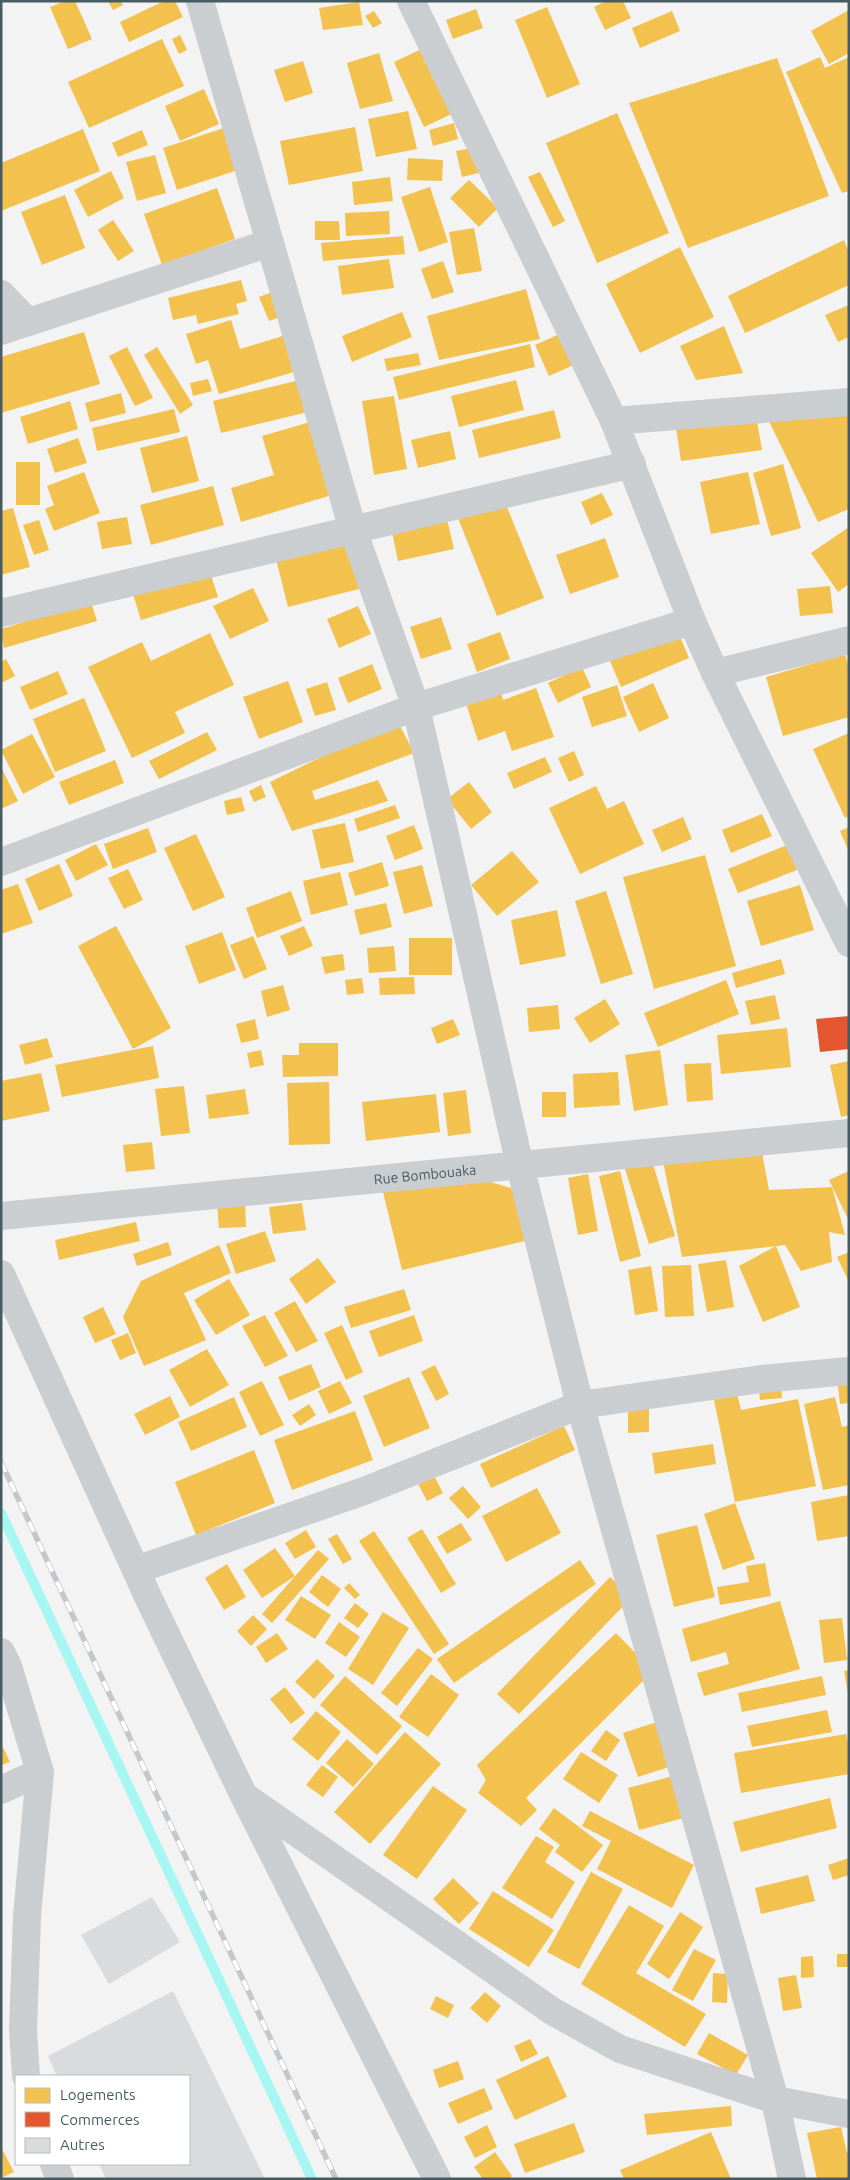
<svg xmlns="http://www.w3.org/2000/svg" width="850" height="2180" font-family="Ubuntu,sans-serif">
  <style>
    .homes { fill: #f2c14e }
    .shops { fill: #e4572e }
    .lines { fill: none; stroke-linecap: round; stroke-linejoin: round }
    .stream { stroke: #a7f6f2; stroke-width: 10 }
    .building { fill: #d9dbdc }
    .minor { stroke: #caced0; stroke-width: 28 }
    .rail-casing { stroke: #c5c8ca; stroke-width: 5.5 }
    .rail { stroke: #fff; stroke-width: 4; stroke-dasharray: 11; stroke-linecap: butt }
    .labels { text-anchor: middle; dominant-baseline: central; stroke-width: 5; stroke-linejoin: round; paint-order: stroke }
    .street-label { font-size: 14px; fill: #475c62; stroke: #fff }
  </style>
  <rect width="100%" height="100%" fill="#f3f3f3"/>
  <g class="homes">
    <polygon points="65,1 75,1 92,39 68,49 50,7"/>
    <polygon points="108,1 120,1 123,5 113,10"/>
    <polygon points="164,1 175,1 183,17 129,42 120,22"/>
    <polygon points="606,1 623,1 631,18 605,30 594,7"/>
    <polygon points="359,2 363,25 323,30 319,8"/>
    <polygon points="547,7 580,84 547,98 515,20"/>
    <polygon points="476,9 483,28 453,39 446,20"/>
    <polygon points="849,10 849,53 829,64 811,31"/>
    <polygon points="374,11 382,23 373,28 365,16"/>
    <polygon points="672,11 680,31 640,48 632,28"/>
    <polygon points="180,35 187,50 179,54 172,39"/>
    <polygon points="162,39 184,86 89,128 68,82"/>
    <polygon points="428,46 458,111 424,127 394,62"/>
    <polygon points="379,53 393,101 360,109 347,63"/>
    <polygon points="820,57 825,68 849,57 849,191 842,193 786,72"/>
    <polygon points="777,58 829,196 688,248 629,103"/>
    <polygon points="303,61 313,93 285,102 274,70"/>
    <polygon points="204,89 219,124 180,141 165,106"/>
    <polygon points="408,111 417,149 376,157 368,119"/>
    <polygon points="617,113 669,233 597,263 546,143"/>
    <polygon points="454,123 458,139 433,146 429,130"/>
    <polygon points="227,127 241,169 177,190 163,148"/>
    <polygon points="355,127 363,171 289,185 280,141"/>
    <polygon points="83,129 100,171 1,211 1,163"/>
    <polygon points="142,130 148,145 118,157 112,143"/>
    <polygon points="477,147 482,172 462,177 456,151"/>
    <polygon points="155,155 166,193 137,201 126,162"/>
    <polygon points="408,158 443,160 442,181 407,180"/>
    <polygon points="111,171 124,198 88,217 74,190"/>
    <polygon points="540,172 565,221 553,227 528,177"/>
    <polygon points="390,177 393,201 354,205 352,182"/>
    <polygon points="469,180 498,208 479,227 450,198"/>
    <polygon points="430,187 448,242 419,252 401,197"/>
    <polygon points="217,188 235,239 162,265 144,214"/>
    <polygon points="65,195 85,248 42,265 21,212"/>
    <polygon points="389,211 390,234 346,236 345,213"/>
    <polygon points="113,220 134,251 118,261 98,230"/>
    <polygon points="315,221 339,221 340,240 315,240"/>
    <polygon points="474,228 482,271 457,275 449,232"/>
    <polygon points="403,236 405,254 323,261 321,243"/>
    <polygon points="844,240 849,253 849,285 745,333 728,296"/>
    <polygon points="680,247 714,317 640,353 606,284"/>
    <polygon points="389,259 394,288 342,295 338,266"/>
    <polygon points="443,261 454,292 432,299 421,269"/>
    <polygon points="241,280 247,301 236,304 239,314 198,324 196,315 173,320 168,298"/>
    <polygon points="526,289 540,339 439,360 427,316"/>
    <polygon points="272,292 283,316 269,321 259,297"/>
    <polygon points="849,305 849,337 838,342 825,315"/>
    <polygon points="402,312 412,337 352,362 342,336"/>
    <polygon points="231,320 240,349 286,335 297,371 219,394 208,360 196,364 186,334"/>
    <polygon points="724,326 743,373 696,380 680,346"/>
    <polygon points="84,332 100,384 1,413 1,357"/>
    <polygon points="564,332 578,363 549,376 535,345"/>
    <polygon points="530,344 535,367 399,400 393,377"/>
    <polygon points="127,347 153,398 135,406 109,356"/>
    <polygon points="157,347 193,405 180,414 144,355"/>
    <polygon points="418,353 421,365 387,371 384,359"/>
    <polygon points="208,379 212,391 193,396 190,383"/>
    <polygon points="300,380 308,412 221,433 213,401"/>
    <polygon points="516,380 524,410 459,427 451,396"/>
    <polygon points="121,393 126,413 90,422 85,403"/>
    <polygon points="394,396 407,469 374,475 362,401"/>
    <polygon points="70,401 78,429 28,444 20,417"/>
    <polygon points="174,409 180,432 97,451 92,428"/>
    <polygon points="554,410 561,438 479,458 472,430"/>
    <polygon points="849,410 849,509 818,522 766,415"/>
    <polygon points="756,415 762,450 681,461 676,428"/>
    <polygon points="310,422 332,495 241,522 231,488 274,475 262,436"/>
    <polygon points="450,431 456,459 418,468 411,440"/>
    <polygon points="187,436 199,481 152,493 140,448"/>
    <polygon points="78,438 87,463 55,473 47,449"/>
    <rect x="16" y="462" width="24" height="43"/>
    <polygon points="783,464 801,528 771,536 753,473"/>
    <polygon points="84,472 100,513 54,531 45,509 54,505 47,486"/>
    <polygon points="748,472 760,524 711,534 700,482"/>
    <polygon points="213,486 224,525 151,545 140,505"/>
    <polygon points="602,493 613,515 591,525 581,502"/>
    <polygon points="502,495 544,598 497,616 456,513"/>
    <polygon points="13,508 30,567 1,575 1,511"/>
    <polygon points="446,515 454,549 398,561 391,527"/>
    <polygon points="127,517 132,544 102,549 97,522"/>
    <polygon points="39,520 49,550 34,555 23,525"/>
    <polygon points="849,527 849,584 838,592 811,553"/>
    <polygon points="347,538 359,589 288,607 275,555"/>
    <polygon points="605,538 619,577 570,594 556,555"/>
    <polygon points="210,572 218,597 141,620 133,594"/>
    <polygon points="830,586 833,613 800,616 797,589"/>
    <polygon points="253,588 269,621 230,639 213,606"/>
    <polygon points="91,602 97,621 4,648 1,629"/>
    <polygon points="358,606 371,634 339,648 327,619"/>
    <polygon points="441,617 452,649 421,659 410,627"/>
    <polygon points="500,632 510,659 477,672 467,644"/>
    <polygon points="678,632 689,658 621,687 610,661"/>
    <polygon points="210,633 234,685 175,712 185,733 132,758 88,667 142,642 151,661"/>
    <polygon points="845,654 849,669 849,717 783,736 766,677"/>
    <polygon points="6,659 15,676 1,683 1,662"/>
    <polygon points="372,664 382,689 348,703 338,678"/>
    <polygon points="582,667 591,687 558,703 548,683"/>
    <polygon points="58,671 68,694 30,710 20,687"/>
    <polygon points="288,681 303,722 259,739 243,697"/>
    <polygon points="327,682 336,710 315,716 306,689"/>
    <polygon points="653,683 669,718 639,732 623,697"/>
    <polygon points="617,685 627,716 592,727 582,697"/>
    <polygon points="500,688 503,700 536,688 554,737 512,751 505,731 478,741 465,700"/>
    <polygon points="84,698 106,751 55,772 33,719"/>
    <polygon points="397,720 414,753 312,791 315,800 378,780 388,801 292,831 270,782"/>
    <polygon points="207,732 217,750 159,779 149,761"/>
    <polygon points="849,733 849,816 845,818 813,749"/>
    <polygon points="32,734 55,777 23,794 1,750"/>
    <polygon points="574,751 584,775 569,782 558,758"/>
    <polygon points="545,757 552,772 514,789 507,773"/>
    <polygon points="115,760 124,783 69,805 59,782"/>
    <polygon points="1,767 18,801 1,809"/>
    <polygon points="469,782 492,812 471,829 447,799"/>
    <polygon points="261,785 266,797 254,802 249,791"/>
    <polygon points="596,786 607,809 624,801 644,844 580,874 549,808"/>
    <polygon points="241,797 245,811 227,815 224,801"/>
    <polygon points="395,805 400,818 358,832 354,819"/>
    <polygon points="762,814 772,836 731,853 722,830"/>
    <polygon points="683,817 692,839 662,852 652,830"/>
    <polygon points="345,823 354,862 321,869 312,830"/>
    <polygon points="414,825 423,849 395,860 386,836"/>
    <polygon points="849,827 849,852 840,831"/>
    <polygon points="148,828 157,852 113,869 104,844"/>
    <polygon points="196,834 225,897 193,911 164,848"/>
    <polygon points="96,844 108,865 76,881 65,860"/>
    <polygon points="787,845 797,870 738,893 728,869"/>
    <polygon points="512,851 539,882 497,916 471,885"/>
    <polygon points="705,855 736,966 654,989 623,877"/>
    <polygon points="382,862 389,886 355,896 348,873"/>
    <polygon points="59,864 73,896 39,911 25,879"/>
    <polygon points="422,865 433,906 404,914 393,872"/>
    <polygon points="128,869 143,900 124,909 108,878"/>
    <polygon points="340,872 348,905 311,915 303,881"/>
    <polygon points="18,884 33,923 1,934 1,890"/>
    <polygon points="800,885 814,930 761,946 747,901"/>
    <polygon points="291,891 302,921 257,938 246,908"/>
    <polygon points="606,891 633,974 601,984 575,901"/>
    <polygon points="386,903 392,927 360,935 354,910"/>
    <polygon points="557,910 566,956 520,965 511,920"/>
    <polygon points="116,926 171,1028 133,1049 78,946"/>
    <polygon points="304,926 313,946 289,956 280,936"/>
    <polygon points="222,932 236,970 199,984 185,946"/>
    <polygon points="253,936 267,969 244,979 230,945"/>
    <rect x="409" y="938" width="43" height="37"/>
    <polygon points="394,946 396,971 369,973 367,948"/>
    <polygon points="343,954 345,970 325,974 321,957"/>
    <polygon points="781,959 785,974 736,988 732,973"/>
    <polygon points="414,977 415,994 380,995 379,978"/>
    <polygon points="362,978 364,993 347,995 345,980"/>
    <polygon points="726,980 739,1014 658,1047 644,1013"/>
    <polygon points="283,985 290,1010 267,1017 261,991"/>
    <polygon points="775,995 780,1019 751,1025 745,1001"/>
    <polygon points="605,999 620,1024 590,1043 574,1018"/>
    <polygon points="558,1005 560,1029 529,1032 527,1008"/>
    <polygon points="255,1019 259,1039 241,1043 236,1024"/>
    <polygon points="453,1019 460,1035 437,1044 431,1028"/>
    <polygon points="787,1028 791,1067 721,1074 717,1035"/>
    <polygon points="47,1038 53,1057 25,1065 19,1045"/>
    <polygon points="299,1043 338,1043 338,1076 283,1077 282,1055 299,1055"/>
    <polygon points="153,1046 159,1078 62,1097 55,1065"/>
    <polygon points="261,1050 264,1065 250,1068 247,1053"/>
    <polygon points="660,1050 668,1105 634,1111 625,1055"/>
    <polygon points="849,1061 849,1115 841,1117 830,1065"/>
    <polygon points="711,1063 713,1100 687,1102 684,1064"/>
    <polygon points="618,1072 620,1105 574,1108 573,1074"/>
    <polygon points="41,1073 50,1111 1,1121 1,1081"/>
    <polygon points="329,1082 330,1144 289,1145 287,1083"/>
    <polygon points="184,1086 190,1133 161,1136 155,1089"/>
    <polygon points="245,1089 249,1114 209,1119 206,1095"/>
    <polygon points="466,1090 471,1133 448,1136 443,1093"/>
    <rect x="542" y="1092" width="24" height="25"/>
    <polygon points="436,1094 440,1132 366,1141 362,1102"/>
    <polygon points="152,1142 155,1169 126,1172 123,1145"/>
    <polygon points="760,1142 769,1190 832,1187 845,1235 829,1232 832,1262 801,1271 785,1245 682,1257 663,1161"/>
    <polygon points="652,1161 675,1236 649,1244 625,1169"/>
    <polygon points="620,1171 641,1256 620,1262 599,1176"/>
    <polygon points="849,1171 849,1221 829,1180"/>
    <polygon points="588,1174 598,1231 578,1235 568,1178"/>
    <polygon points="487,1181 514,1189 529,1240 402,1270 383,1192"/>
    <polygon points="245,1202 246,1227 219,1228 217,1204"/>
    <polygon points="302,1203 306,1230 273,1234 269,1207"/>
    <polygon points="136,1222 140,1241 59,1260 55,1240"/>
    <polygon points="265,1231 276,1261 236,1274 226,1244"/>
    <polygon points="168,1242 172,1255 137,1266 133,1254"/>
    <polygon points="219,1245 231,1273 184,1293 206,1340 144,1366 123,1317 141,1281"/>
    <polygon points="776,1246 800,1307 763,1322 739,1266"/>
    <polygon points="849,1252 849,1282 837,1257"/>
    <polygon points="318,1258 336,1282 306,1304 289,1279"/>
    <polygon points="726,1260 734,1307 707,1312 698,1264"/>
    <polygon points="691,1265 694,1316 665,1317 662,1266"/>
    <polygon points="651,1266 658,1311 635,1315 628,1270"/>
    <polygon points="229,1279 250,1315 216,1335 194,1300"/>
    <polygon points="404,1289 411,1310 351,1328 344,1307"/>
    <polygon points="295,1301 318,1341 296,1352 274,1313"/>
    <polygon points="103,1307 116,1334 95,1343 83,1317"/>
    <polygon points="265,1315 288,1356 265,1367 242,1326"/>
    <polygon points="414,1315 423,1341 379,1357 369,1331"/>
    <polygon points="342,1325 363,1372 346,1380 324,1333"/>
    <polygon points="128,1333 136,1353 120,1360 111,1340"/>
    <polygon points="207,1349 229,1385 190,1407 169,1370"/>
    <polygon points="311,1364 321,1387 289,1401 278,1377"/>
    <polygon points="435,1365 449,1394 436,1401 421,1372"/>
    <polygon points="849,1375 849,1403 840,1404 837,1376"/>
    <polygon points="409,1377 430,1428 384,1447 363,1396"/>
    <polygon points="262,1381 284,1425 260,1436 239,1392"/>
    <polygon points="340,1381 352,1403 329,1414 318,1391"/>
    <polygon points="781,1381 782,1398 760,1400 758,1383"/>
    <polygon points="736,1390 741,1410 798,1399 816,1486 735,1502 713,1395"/>
    <polygon points="170,1396 180,1417 145,1435 134,1414"/>
    <polygon points="234,1397 247,1427 191,1451 178,1422"/>
    <polygon points="835,1397 842,1427 849,1425 849,1485 823,1490 804,1404"/>
    <polygon points="309,1404 316,1415 300,1426 292,1415"/>
    <polygon points="628,1404 649,1404 649,1432 628,1433"/>
    <polygon points="355,1411 373,1460 292,1490 274,1440"/>
    <polygon points="564,1426 575,1450 491,1488 480,1464"/>
    <polygon points="713,1444 716,1464 655,1474 652,1453"/>
    <polygon points="254,1450 275,1503 196,1535 175,1482"/>
    <polygon points="432,1472 443,1493 427,1501 416,1480"/>
    <polygon points="463,1486 481,1507 468,1519 449,1498"/>
    <polygon points="537,1488 561,1533 506,1562 482,1516"/>
    <polygon points="849,1495 849,1536 817,1541 811,1502"/>
    <polygon points="735,1503 755,1559 723,1570 704,1514"/>
    <polygon points="461,1523 472,1540 447,1554 437,1537"/>
    <polygon points="697,1525 715,1597 674,1607 656,1535"/>
    <polygon points="422,1529 456,1584 441,1593 407,1538"/>
    <polygon points="306,1530 316,1547 295,1559 285,1543"/>
    <polygon points="374,1531 449,1644 434,1654 359,1541"/>
    <polygon points="337,1534 352,1559 343,1564 328,1539"/>
    <polygon points="275,1548 295,1576 262,1598 243,1570"/>
    <polygon points="318,1550 329,1559 272,1623 262,1614"/>
    <polygon points="580,1560 596,1584 454,1683 437,1659"/>
    <polygon points="765,1563 771,1596 720,1605 717,1587 749,1582 746,1566"/>
    <polygon points="227,1564 246,1597 224,1610 205,1578"/>
    <polygon points="322,1575 341,1589 328,1607 309,1592"/>
    <polygon points="610,1577 632,1597 519,1714 497,1694"/>
    <polygon points="349,1583 360,1595 355,1599 344,1588"/>
    <polygon points="301,1596 331,1615 315,1639 285,1620"/>
    <polygon points="780,1601 800,1669 704,1696 697,1673 729,1664 726,1652 691,1662 682,1629"/>
    <polygon points="355,1603 369,1614 358,1628 344,1618"/>
    <polygon points="383,1612 409,1628 373,1685 348,1669"/>
    <polygon points="253,1615 267,1629 251,1646 237,1631"/>
    <polygon points="842,1618 847,1660 824,1663 819,1620"/>
    <polygon points="339,1622 360,1637 346,1657 325,1643"/>
    <polygon points="277,1633 288,1649 266,1663 256,1647"/>
    <polygon points="616,1633 653,1671 526,1798 537,1810 521,1826 478,1793 486,1780 477,1765"/>
    <polygon points="418,1648 433,1659 397,1706 381,1693"/>
    <polygon points="317,1659 335,1676 314,1699 295,1682"/>
    <polygon points="849,1670 849,1693 848,1693 844,1671"/>
    <polygon points="431,1674 459,1695 428,1737 399,1717"/>
    <polygon points="345,1676 402,1726 377,1755 320,1705"/>
    <polygon points="822,1676 826,1695 742,1712 738,1693"/>
    <polygon points="285,1687 305,1713 291,1724 270,1699"/>
    <polygon points="827,1710 832,1732 752,1747 747,1726"/>
    <polygon points="316,1711 341,1732 318,1761 292,1739"/>
    <polygon points="657,1722 672,1766 638,1777 623,1733"/>
    <polygon points="606,1730 620,1740 606,1761 591,1751"/>
    <polygon points="405,1732 441,1764 370,1844 334,1812"/>
    <polygon points="846,1734 849,1748 849,1774 741,1793 734,1753"/>
    <polygon points="347,1739 374,1764 353,1787 326,1763"/>
    <polygon points="1,1743 10,1762 1,1765"/>
    <polygon points="581,1752 618,1775 599,1803 563,1779"/>
    <polygon points="322,1765 338,1777 323,1797 306,1785"/>
    <polygon points="673,1776 684,1818 639,1830 628,1788"/>
    <polygon points="433,1786 467,1810 417,1879 383,1855"/>
    <polygon points="830,1798 837,1828 741,1852 733,1822"/>
    <polygon points="554,1808 603,1845 582,1872 555,1852 560,1845 539,1829"/>
    <polygon points="590,1811 694,1865 672,1908 597,1869 611,1841 582,1826"/>
    <polygon points="536,1836 554,1847 545,1862 575,1882 552,1919 502,1888"/>
    <polygon points="849,1858 849,1875 833,1880 828,1865"/>
    <polygon points="591,1872 623,1889 579,1969 547,1952"/>
    <polygon points="808,1875 815,1901 761,1914 755,1888"/>
    <polygon points="453,1878 479,1903 459,1924 433,1899"/>
    <polygon points="493,1891 554,1930 529,1967 469,1929"/>
    <polygon points="629,1905 664,1926 636,1973 706,2014 685,2047 581,1984"/>
    <polygon points="680,1912 703,1927 669,1979 647,1964"/>
    <polygon points="694,1949 716,1960 693,2001 672,1990"/>
    <rect x="837" y="1954" width="12" height="13"/>
    <polygon points="813,1956 814,1977 801,1978 801,1957"/>
    <polygon points="713,1973 728,1974 727,2003 712,2002"/>
    <polygon points="796,1975 802,2008 783,2011 778,1978"/>
    <polygon points="485,1992 501,2006 487,2023 470,2008"/>
    <polygon points="436,1996 454,2005 448,2018 430,2009"/>
    <polygon points="709,2033 748,2055 736,2075 697,2054"/>
    <polygon points="530,2039 538,2054 521,2062 514,2046"/>
    <polygon points="548,2056 567,2097 515,2120 496,2080"/>
    <polygon points="458,2061 464,2079 439,2088 433,2070"/>
    <polygon points="484,2088 493,2109 458,2124 448,2103"/>
    <polygon points="731,2106 732,2126 647,2135 644,2114"/>
    <polygon points="574,2123 585,2152 525,2173 514,2144"/>
    <polygon points="487,2125 497,2147 475,2158 464,2137"/>
    <polygon points="841,2127 847,2153 849,2153 849,2179 817,2179 807,2133"/>
    <polygon points="711,2132 731,2179 624,2179 620,2170"/>
    <polygon points="1,2147 14,2172 1,2178"/>
    <polygon points="495,2152 512,2176 509,2179 483,2179 474,2167"/>
  </g>
  <polygon class="shops" points="849,1016 849,1049 820,1052 816,1019"/>
  <g class="lines">
    <polyline class="stream" points="1,1513 312,2179"/>
  </g>
  <g class="building">
    <polygon points="152,1897 180,1942 109,1984 81,1935"/>
    <polygon points="173,1991 265,2179 106,2179 99,2164 189,2164 189,2076 57,2076 48,2056"/>
  </g>
  <g class="lines">
    <g class="minor">
      <polyline points="200,1 353,530 416,707 520,1166 580,1405 775,2100 792,2179"/>
      <polyline points="411,1 614,421 692,621 715,673 849,943"/>
      <polyline points="1,294 28,322"/>
      <polyline points="1,331 270,243"/>
      <polyline points="614,421 849,402"/>
      <polyline points="1,613 632,464"/>
      <polyline points="715,673 849,640"/>
      <polyline points="1,862 416,707 692,621"/>
      <path id="s1" d="M1 1216 849 1133"/>
      <polyline points="1,1274 149,1599 244,1796 437,2179"/>
      <polyline points="136,1570 364,1491 580,1405 761,1379 849,1371"/>
      <polyline points="1,1652 8,1666 40,1772 27,1916 23,2031 26,2076"/>
      <polyline points="1,1790 40,1772"/>
      <polyline points="247,1798 552,2011 620,2049 775,2100 849,2114"/>
      <polyline points="54,2164 60,2179"/>
    </g>
    <g class="rail-casing">
      <polyline id="rail" points="1,1462 336,2179"/>
    </g>
    <use href="#rail" class="rail"/>
  </g>
  <g class="labels">
    <g class="street-label">
      <text stroke="none"><textPath href="#s1" startOffset="426">Rue Bombouaka</textPath></text>
    </g>
  </g>
  <rect width="850" height="2180" fill="none" stroke="#475c62" stroke-width="5"/>
  <rect x="15" y="2075" width="175" height="90" fill="#ffffff" stroke="#b5bec0"/>
  <rect x="25" y="2088" width="25" height="15" fill="#f2c14e" stroke="#b5bec0"/>
  <text x="60" y="2100" font-size="15" fill="#475c62">Logements</text>
  <rect x="25" y="2112" width="25" height="15" fill="#e4572e" stroke="#b5bec0"/>
  <text x="60" y="2125" font-size="15" fill="#475c62">Commerces</text>
  <rect x="25" y="2138" width="25" height="15" fill="#d9dbdc" stroke="#b5bec0"/>
  <text x="60" y="2150" font-size="15" fill="#475c62">Autres</text>
</svg>
